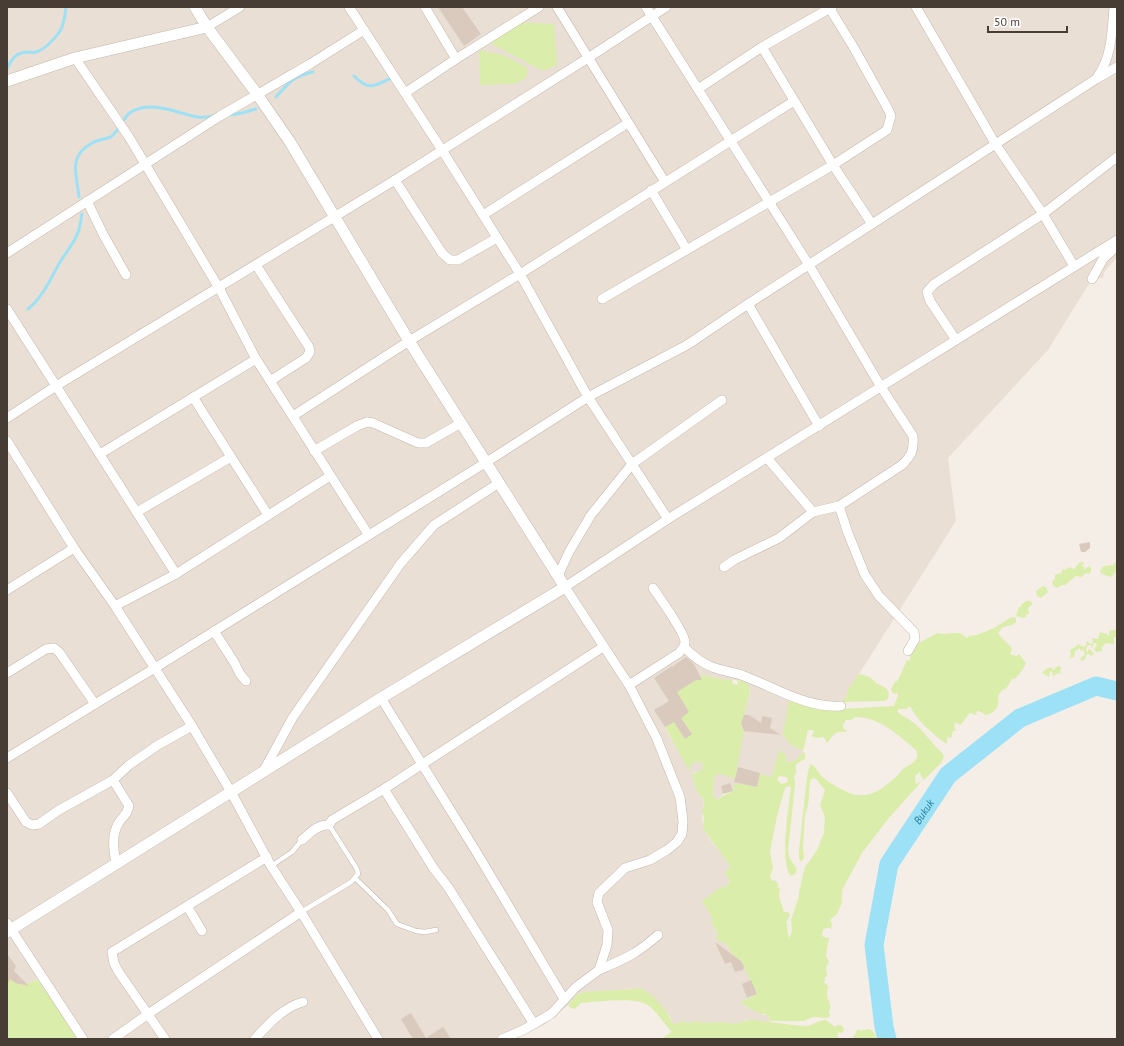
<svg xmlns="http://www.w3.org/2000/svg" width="1124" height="1046" font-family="'PT Sans',sans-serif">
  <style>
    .residential { fill: #e9dfd4 }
    .green { fill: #daedab; fill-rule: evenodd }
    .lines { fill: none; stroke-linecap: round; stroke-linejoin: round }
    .stream { stroke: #9de1f7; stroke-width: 3 }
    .river { stroke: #9de1f7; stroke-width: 19 }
    .building { fill: #dacabd }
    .service-casing { stroke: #c4b7ab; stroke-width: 5.5 }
    .minor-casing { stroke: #c4b7ab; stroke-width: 10 }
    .tertiary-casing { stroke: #c4b7ab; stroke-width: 12 }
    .service { stroke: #fff; stroke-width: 4.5 }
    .minor { stroke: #fff; stroke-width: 9 }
    .tertiary { stroke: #fff; stroke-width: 11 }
    .labels { text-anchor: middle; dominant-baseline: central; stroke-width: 4; stroke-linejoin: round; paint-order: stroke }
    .water-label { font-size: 11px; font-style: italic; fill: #1f7b9b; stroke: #fff }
  </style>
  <rect width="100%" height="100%" fill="#f5eee6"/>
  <polygon class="residential" points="7,7 1117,7 1117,257 1105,271 1103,278 1092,279 1048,350 948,458 956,521 857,677 848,689 846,697 841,702 841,709 833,711 794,698 789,701 785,727 792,745 796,748 800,748 803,751 801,755 797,757 797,761 786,762 780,750 772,777 760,776 758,779 723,794 718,800 713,795 714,774 719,772 735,779 736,774 742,728 741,723 750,694 750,691 747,684 740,680 726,680 703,675 685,723 665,728 689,770 691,764 700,761 702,764 703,769 702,771 691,773 694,780 694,784 697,790 704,802 702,821 704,830 710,840 721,853 724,858 728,862 730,869 729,884 723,888 721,887 702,901 713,919 711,921 718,935 715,937 724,942 729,948 732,954 741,961 757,994 747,998 745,1007 754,1009 763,1015 767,1015 771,1022 745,1020 737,1024 721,1022 703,1023 699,1021 687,1023 682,1022 678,1024 675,1024 672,1023 670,1016 640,988 634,989 583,992 578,994 568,1005 544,1025 514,1039 78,1039 72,1031 71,1025 43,990 39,981 36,980 25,984 16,984 7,975"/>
  <g class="green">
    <polygon points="518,22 554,24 557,65 543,71 488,42"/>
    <polygon points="479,50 504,55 528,68 526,78 514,84 480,85"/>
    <path d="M1117 560C1117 567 1118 572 1111 577L1102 574 1100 572 1101 569 1104 566 1113 565Z"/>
    <polygon points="1082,562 1084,563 1082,566 1084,567 1084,570 1089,566 1091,568 1091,571 1089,574 1085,573 1084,575 1081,577 1076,576 1065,585 1062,585 1057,588 1053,585 1052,581 1055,579 1055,575 1061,573 1063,569 1066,570 1069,567 1074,569 1079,563"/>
    <polygon points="1043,586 1046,587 1048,592 1041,598 1037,596 1036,591"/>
    <polygon points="1026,601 1030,601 1033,604 1028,608 1029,614 1026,614 1026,617 1024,618 1016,616 1019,607 1021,607 1021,605"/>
    <path d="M1014 617 1016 618V622L1012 625 1003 627 998 633C1002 640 1009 643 1012 649L1010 654 1016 656 1019 654 1026 663 1023 669 1016 678 1012 679 1006 689 1002 690 998 696C1000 705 996 713 986 715L979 711H977L976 715C974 715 972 713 970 713 968 714 963 723 960 725L955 722 954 728 957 730 953 731 951 739 950 737 947 738V744C935 737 915 718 910 706L906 709H899L897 711C901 716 906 717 910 720 923 729 931 743 942 753L944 757 941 763 924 780 921 776 920 772 915 776 916 784 922 781 888 819 862 853 842 890V902L837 914 830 920 832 924 831 929 829 928H826L823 930 822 936 826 938 829 937 826 956 829 962 826 967 827 976 825 977V980L824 982 828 986C828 989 827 991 827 994 827 1001 833 1004 829 1011L830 1016 827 1018 813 1017 804 1021H771L767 1015C762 1015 743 1006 741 1002L757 994 741 961 732 954 729 948 724 942 719 941 715 937 718 935 711 921 713 919 702 901 722 886 723 888 729 884 730 881 724 872 730 869 728 862 724 858 721 853 710 839 704 830 703 826 704 817 702 811C703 809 705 805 704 802 703 798 699 794 697 791 694 785 694 779 691 773H696L703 769 702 764 700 761 691 764 689 771 665 727 674 722 685 723 681 718 689 712 677 692 703 675 726 680H733L732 683 736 685 739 683 736 680C754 681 750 693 747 704 745 711 744 717 741 723L742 728 744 729 735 779 719 773 717 776 714 775 713 795 718 800C724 794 729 794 734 790L733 786C740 781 749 785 757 787L760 774 772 777 779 750 786 755V762L796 761 797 757 801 755 803 751C801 749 799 749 797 748 791 746 786 739 783 734L789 701 794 698 833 711 841 709 894 706 898 695 897 693 893 694 891 689 895 682 898 680 907 660 910 661V657L915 645H918L919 643 937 633 946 634 953 633H960L967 638 969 636 977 635 994 628 1010 618ZM855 717C880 717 898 735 916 750 921 760 911 764 904 768 901 771 899 774 896 777 881 790 869 800 849 793 841 789 832 785 825 779 818 775 818 767 810 764L807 777 799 851V858L801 862 804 858 803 847 805 814C810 807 808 789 811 779L815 778 825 790 820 805 825 817 824 833 816 852 805 867 802 878 798 899 791 920 792 931 789 939 787 927 788 925 786 922 790 915 788 912H784L779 896 780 889 778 887V884L775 880 772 881 770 877 773 867 770 852 777 816 785 788 789 786 791 787C789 804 779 865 791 876L795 874 797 869 790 859 788 851 795 784 794 776 796 773V764L805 759V754L803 751 808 730H813L814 732 811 736 817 738 824 737 827 743C835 735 832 731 845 732L847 731 843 728V725L846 720H851ZM779 776 786 777 788 779 787 783 781 784 777 779Z"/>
    <polygon points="1117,628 1117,636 1113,638 1114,640 1114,644 1106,643 1102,647 1102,651 1096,652 1094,648 1097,646 1096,643 1094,643 1092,648 1091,645 1087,646 1086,649 1087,653 1089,649 1094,653 1092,656 1088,654 1085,656 1086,658 1082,661 1080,659 1085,654 1084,651 1080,650 1080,648 1075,651 1074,657 1069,659 1071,656 1070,650 1077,646 1076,645 1080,644 1079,645 1084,647 1087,644 1086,642 1088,641 1090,644 1093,643 1092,638 1098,639 1100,632 1107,634 1109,637 1109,632 1111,630 1115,630"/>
    <polygon points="1059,665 1061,668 1060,671 1061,674 1058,673 1054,676 1052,675 1053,672 1050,671 1049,677 1042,673 1046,669 1050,667 1054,670 1056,667 1059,666"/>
    <path d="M859 674C866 675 873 678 877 684 885 687 891 689 888 699L884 701 841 702 846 697 848 689Z"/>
    <path d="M7 975 16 984 17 983 23 985 36 980C41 982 42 985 43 990L48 993 60 1008V1013L71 1025 72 1031 78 1039H7Z"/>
    <path d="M640 988C653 994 667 1009 672 1023L675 1024 684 1021 687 1023 699 1021 703 1023 721 1022 737 1024C746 1017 759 1021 771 1022 773 1023 802 1026 806 1026 813 1026 817 1020 826 1020L835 1027 838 1025H841L844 1029 843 1032 841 1033 839 1032 837 1036 840 1039H661L672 1032C664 1024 658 1013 649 1006 637 996 597 1002 581 1003L575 1009 571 1008 568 1005 578 994 583 992 634 989Z"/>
    <polygon points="857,1029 861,1031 863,1029 864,1031 866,1029 872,1030 876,1036 876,1039 852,1039 856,1033"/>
  </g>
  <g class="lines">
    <g class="stream">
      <path d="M7 69C11 60 15 53 27 52 29 52 33 53 36 52 44 50 55 39 60 31 64 25 65 15 66 7"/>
      <path d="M354 76C368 90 373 87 389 79"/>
      <path d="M276 97C289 83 293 76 313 72"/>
      <polyline points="229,115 242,113 256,109"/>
      <path d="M79 197C77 175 67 157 92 143 98 139 106 140 112 136 120 129 122 118 131 112 151 100 177 113 197 117 202 118 209 117 215 116"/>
      <path d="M28 309C43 297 51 278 60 262 67 251 75 242 79 230 80 225 81 219 82 214"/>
    </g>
    <path class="river" id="s1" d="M887 1039 884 1027 874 945 889 864 948 775 1020 718 1096 686 1117 691"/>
  </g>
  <g class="building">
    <polygon points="438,7 462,7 481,34 464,46"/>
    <polygon points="1090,542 1090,548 1085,552 1081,552 1079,544"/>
    <polygon points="686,657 694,664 702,680 696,680 677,692 689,712 681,718 692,734 685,739 674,722 665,727 654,710 669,701 654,678 672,666 672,667"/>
    <polygon points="744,715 749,715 761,723 762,716 772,718 770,728 781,735 744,731 741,723"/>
    <polygon points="738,767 760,773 757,787 734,782"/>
    <polygon points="730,783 733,791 723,794 721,786"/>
    <polygon points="715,942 741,961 744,966 743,970 735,972 731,962 725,964"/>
    <polygon points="7,954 16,966 14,971 29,986 15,983 10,979 7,986"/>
    <polygon points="751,980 757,994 747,998 742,984"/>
    <polygon points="411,1013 426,1038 443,1027 451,1039 413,1039 401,1019"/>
  </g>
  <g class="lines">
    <g class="service-casing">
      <g id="service">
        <polyline points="271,866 292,852 302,840"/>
        <polyline points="355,878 388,910 397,924 416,931 425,932 436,930"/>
        <polyline points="301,912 351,882 358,874 357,869 329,825"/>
      </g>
    </g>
    <g class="minor-casing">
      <g id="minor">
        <polyline points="349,7 442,150 520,274 588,397 668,519"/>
        <polyline points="425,7 456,59"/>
        <polyline points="557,7 665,182"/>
        <path d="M646 7 809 265 881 387 913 436C914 450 912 455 902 465L839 506 813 512 779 538 734 560 724 567"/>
        <polyline points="916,7 996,145 1043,214 1074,266"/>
        <polyline points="207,27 240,7"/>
        <polyline points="762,47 833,165 872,224"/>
        <polyline points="75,58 129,137 219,288 256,359 368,534"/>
        <path d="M1098 76C1112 56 1112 31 1114 7"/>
        <polyline points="698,89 762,47 832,7"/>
        <polyline points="405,93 456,59 539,7"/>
        <polyline points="395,180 442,253 450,260 458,260 497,238"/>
        <polyline points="651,190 687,250"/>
        <polyline points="87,201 103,234 126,275"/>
        <polyline points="483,215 628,123"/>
        <polyline points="7,253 220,116 310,64 364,30"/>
        <polyline points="256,265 309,347 310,352 306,358 270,381"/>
        <polyline points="1092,279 1103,259 1117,246"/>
        <polyline points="602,299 833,165 887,130 891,116 888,109 854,48 830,9"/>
        <polyline points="748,304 819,426"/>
        <polyline points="7,309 176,574"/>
        <polyline points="956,340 930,301 927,292 934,284 1043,214 1117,157"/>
        <polyline points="193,397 268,515"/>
        <polyline points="293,416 409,341 520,274 794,101"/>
        <polyline points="7,418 56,386 395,180 588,58 666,7"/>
        <polyline points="7,441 74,548 115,606 192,726 231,792 271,866 301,912 378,1039"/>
        <polyline points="314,451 357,426 367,422 373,423 418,443 426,443 461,423"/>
        <polyline points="100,454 256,359"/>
        <polyline points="767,458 813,512"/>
        <polyline points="839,506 848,533 865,575 879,596 914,632 915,639 908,651"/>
        <polyline points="137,512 231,457"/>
        <polyline points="558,576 569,552 591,515 632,464 722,400"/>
        <polyline points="7,590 74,548"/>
        <polyline points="115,606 176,574 330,476"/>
        <polyline points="214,631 234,662 240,674 246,681"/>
        <path d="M684 647C692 655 701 663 712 667 722 671 734 672 744 676 776 688 806 708 841 706"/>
        <polyline points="7,673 46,649 54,648 59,652 95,704"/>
        <path d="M629 685 679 653C682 649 685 647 685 642 685 633 660 598 653 588"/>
        <polyline points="381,698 477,853 564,999"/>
        <polyline points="7,758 95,704 155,668 485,463 588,397 687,345 748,304 872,224 1096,79 1117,67"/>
        <polyline points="263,772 293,717 401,563 434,525 499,483"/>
        <path d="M113 780 129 806C126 818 122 816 118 824 111 837 114 851 116 864"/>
        <polyline points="384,789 434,869 448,887 534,1024"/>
        <polyline points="7,793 26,822 32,825 39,824 59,810 113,780 129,765 158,745 192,726"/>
        <path d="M302 840C310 833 318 824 329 825L332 820 384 789 603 647"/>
        <polyline points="187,906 202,931"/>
        <polyline points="7,923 83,1039"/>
        <path d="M599 970C624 959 637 954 658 935"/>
        <polyline points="113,1039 148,1014 301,912"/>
        <polyline points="165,1039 118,971 114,963 112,952 267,857"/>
        <path d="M255 1039C268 1024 284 1007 303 1002"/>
        <polyline points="502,1039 523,1030 551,1014 576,987 599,970 607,945 608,930 597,902 599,893 625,868 650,860 667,850 677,842 682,834 683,821 680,797 657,739 629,685 565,587 668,519 1117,240"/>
      </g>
    </g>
    <g class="tertiary-casing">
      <g id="tertiary">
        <polyline points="7,81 75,58 207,27"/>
        <polyline points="7,932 381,698 565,587 409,341 290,142 257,94 207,27 195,7"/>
      </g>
    </g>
    <use href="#service" class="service"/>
    <use href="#minor" class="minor"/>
    <use href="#tertiary" class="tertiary"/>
  </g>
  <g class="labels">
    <g class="water-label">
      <text stroke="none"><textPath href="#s1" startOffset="240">Bukuk</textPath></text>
    </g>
  </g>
  <rect width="1124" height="1046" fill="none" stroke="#483d35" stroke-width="16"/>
  <path d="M988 26v6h79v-6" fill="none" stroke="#483d35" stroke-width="2"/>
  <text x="994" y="26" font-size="12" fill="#483d35" stroke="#ffffff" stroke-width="3" paint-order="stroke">50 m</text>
</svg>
